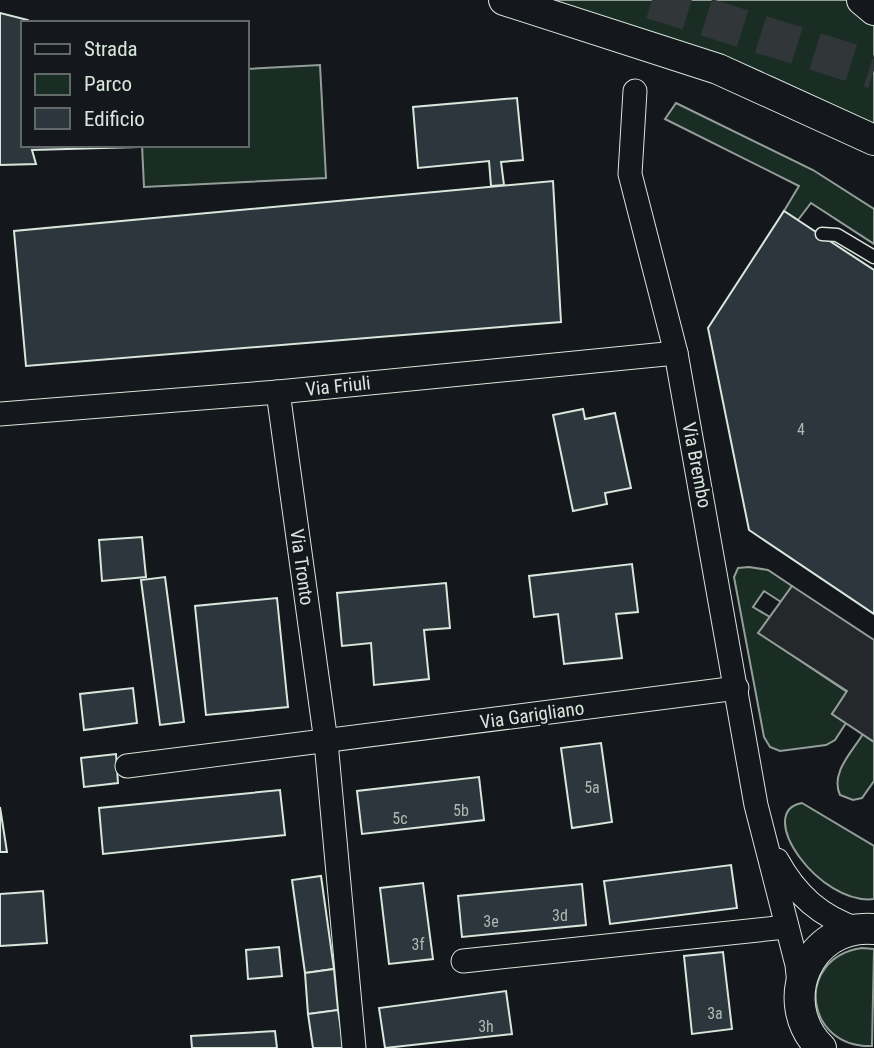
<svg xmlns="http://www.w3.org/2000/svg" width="874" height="1048" font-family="'Roboto Condensed',sans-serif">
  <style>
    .green { fill: #1a2d24; stroke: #939e99; stroke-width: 2 }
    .parking { fill: #24282b; stroke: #939e99; stroke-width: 2 }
    .building { fill: #2c363c; stroke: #d8e6dc; stroke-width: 2 }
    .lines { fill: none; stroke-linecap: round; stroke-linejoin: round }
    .trunk-tunnel { stroke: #313739; stroke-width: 38; stroke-dasharray: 38 19; stroke-linecap: butt }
    .service-casing { stroke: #d8e6dc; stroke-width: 15 }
    .minor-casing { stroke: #d8e6dc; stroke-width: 25 }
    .tertiary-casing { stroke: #d8e6dc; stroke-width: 32 }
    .service { stroke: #14181c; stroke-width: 12 }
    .minor { stroke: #14181c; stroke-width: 23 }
    .tertiary { stroke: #14181c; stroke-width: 30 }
    .labels { text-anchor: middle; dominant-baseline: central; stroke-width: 5; stroke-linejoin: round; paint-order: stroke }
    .number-label { font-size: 16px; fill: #adbab4 }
    .street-label { font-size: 19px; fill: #d8e6dc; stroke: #14181c }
  </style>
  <rect width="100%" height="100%" fill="#14181c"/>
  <g class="green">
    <polygon points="536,0 846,0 874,21 874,124 772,77"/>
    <polygon points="320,65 326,178 144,187 142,145 247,145 247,69"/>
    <polygon points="676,103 813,170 874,209 874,244 811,203 798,220 784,211 799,186 665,119"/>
    <polygon points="749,567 768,570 792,586 781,602 764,591 753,607 770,617 759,633 847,692 832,714 846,723 835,740 826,745 780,751 770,747 764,737 734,577 738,568"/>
    <path d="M863 734 874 742V781L862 798 853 800 840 795C830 773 852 752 863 734Z"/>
    <path d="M802 803 874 846V899C820 906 753 812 802 803Z"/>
    <path d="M862 948 874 949 872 1046C804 1048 794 958 862 948Z"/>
  </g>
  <polygon class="parking" points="792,586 874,640 874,742 832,714 847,691 758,633"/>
  <g class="building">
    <polygon points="0,13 28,20 29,23 23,23 23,145 139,147 32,150 36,164 0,165"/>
    <polygon points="517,98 523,160 501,162 504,185 491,186 489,161 418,168 413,107"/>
    <polygon points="553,181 561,322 26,366 14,231"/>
    <polygon points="784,211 874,270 874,614 749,530 708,328"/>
    <polygon points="583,409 585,419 615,413 631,488 605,493 607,504 573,511 553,415"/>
    <polygon points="142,537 146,577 102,581 99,540"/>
    <polygon points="632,564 638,612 616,614 622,658 564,664 558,614 534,617 529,576"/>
    <polygon points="165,577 184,722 160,725 141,580"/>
    <polygon points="446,583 450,628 424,630 429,679 374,685 371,643 342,646 337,593"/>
    <polygon points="277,598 288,707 206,715 195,606"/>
    <polygon points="133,688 137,723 84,730 80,694"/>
    <polygon points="601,743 612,822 572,828 561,748"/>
    <polygon points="116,754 118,783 84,787 81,758"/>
    <polygon points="479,777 484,820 362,834 357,791"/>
    <polygon points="280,790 285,835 103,854 99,808"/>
    <polygon points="0,807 7,852 0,852"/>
    <polygon points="731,865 737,908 610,924 604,881"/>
    <polygon points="321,876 334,969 305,973 292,880"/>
    <polygon points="423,883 433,959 389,964 380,888"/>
    <polygon points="582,884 586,925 462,937 458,896"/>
    <polygon points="43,891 47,943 0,946 0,894"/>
    <polygon points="279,947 282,976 248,979 246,950"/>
    <polygon points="723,952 732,1029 692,1034 684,956"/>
    <polygon points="334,969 338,1010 308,1014 305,973"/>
    <polygon points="506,991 512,1034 385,1048 379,1008"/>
    <polygon points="338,1010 344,1048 313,1048 308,1014"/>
    <polygon points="275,1031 277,1048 192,1048 191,1036"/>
  </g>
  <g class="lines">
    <polyline class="trunk-tunnel" points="652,0 874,70"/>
    <g class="service-casing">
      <polyline id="service" points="822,234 837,235 874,257"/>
    </g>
    <g class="minor-casing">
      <g id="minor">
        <polyline points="635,91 630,174 676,353 756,805 797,965 799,985"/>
        <polyline points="278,392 326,742 354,1048"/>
        <polyline points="0,414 278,392 676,353"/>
        <polyline points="127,766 737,688"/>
        <path d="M777 860C796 895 821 917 858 929"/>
        <polyline points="463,961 786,927"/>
      </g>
    </g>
    <g class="tertiary-casing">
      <g id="tertiary">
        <polyline points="504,0 718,69 874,140"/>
        <polyline points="862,0 874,10"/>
        <path d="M821 1048C775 1003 808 923 874 929"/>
      </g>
    </g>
    <use href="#service" class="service"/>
    <use href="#minor" class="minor"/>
    <use href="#tertiary" class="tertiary"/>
  </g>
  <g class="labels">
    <g class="number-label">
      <text x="801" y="429">4</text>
      <text x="592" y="787">5a</text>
      <text x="461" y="810">5b</text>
      <text x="400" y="818">5c</text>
      <text x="560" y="915">3d</text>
      <text x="491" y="921">3e</text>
      <text x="418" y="944">3f</text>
      <text x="715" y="1013">3a</text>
      <text x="486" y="1026">3h</text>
    </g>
    <g class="street-label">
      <text transform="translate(338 386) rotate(-6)">Via Friuli</text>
      <text transform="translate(697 465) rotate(79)">Via Brembo</text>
      <text transform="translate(302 567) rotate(82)">Via Tronto</text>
      <text transform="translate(532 715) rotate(-8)">Via Garigliano</text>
    </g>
  </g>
  <rect x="21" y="21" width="228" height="126" fill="#14181c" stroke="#626a69" stroke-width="2"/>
  <rect x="35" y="44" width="35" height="10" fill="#14181c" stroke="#626a69" stroke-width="2"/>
  <text x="84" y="56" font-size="21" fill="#d8e6dc">Strada</text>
  <rect x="35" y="74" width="35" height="21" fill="#1a2d24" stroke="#626a69" stroke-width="2"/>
  <text x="84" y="91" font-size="21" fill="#d8e6dc">Parco</text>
  <rect x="35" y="108" width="35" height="21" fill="#2c363c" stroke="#626a69" stroke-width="2"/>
  <text x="84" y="126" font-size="21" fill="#d8e6dc">Edificio</text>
</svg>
